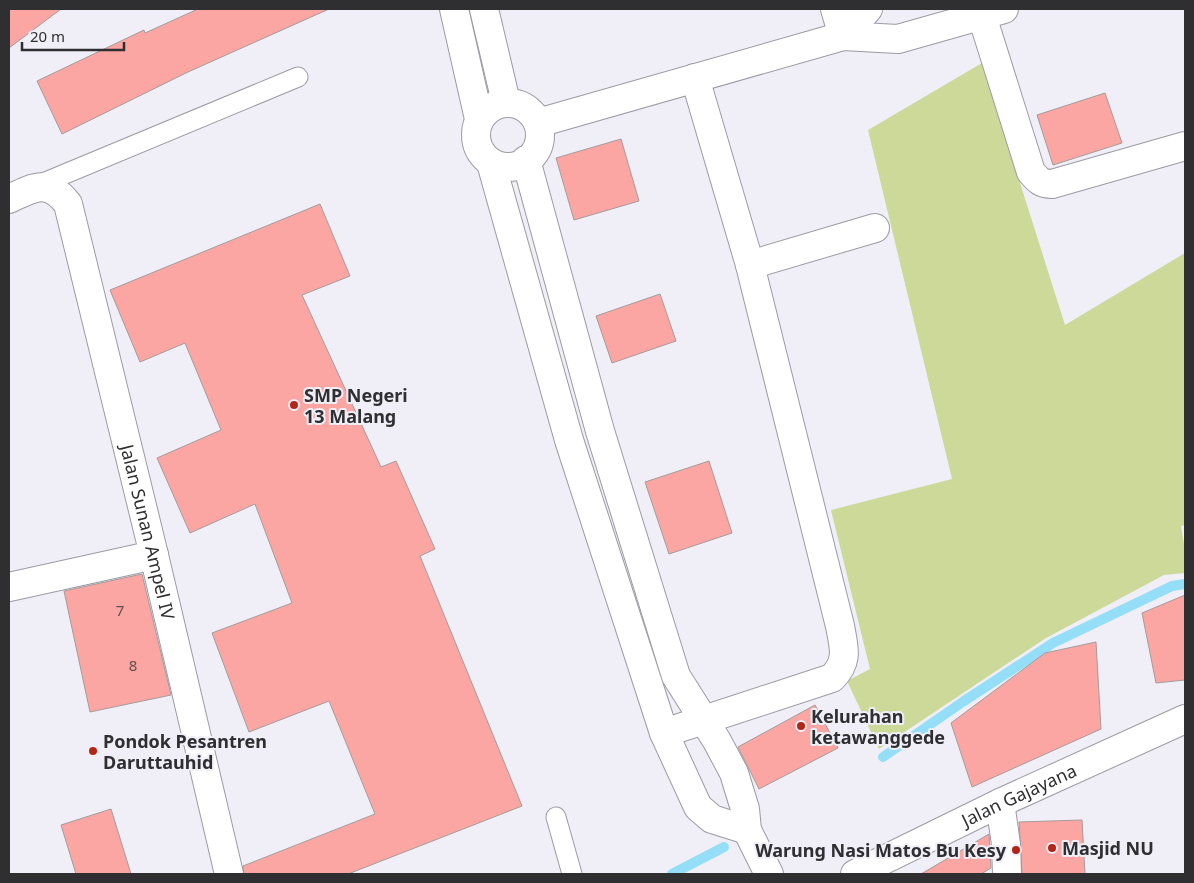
<svg xmlns="http://www.w3.org/2000/svg" width="1194" height="883" font-family="'Noto Sans',sans-serif">
  <style>
    .green { fill: #ccd999 }
    .lines { fill: none; stroke-linecap: round; stroke-linejoin: round }
    .stream { stroke: #94def8; stroke-width: 10 }
    .building { fill: #fca6a4; stroke: #a49b9a }
    .lane-casing { stroke: #9b9ba3; stroke-width: 21 }
    .street-casing { stroke: #9b9ba3; stroke-width: 30 }
    .primary-casing { stroke: #9b9ba3; stroke-width: 30 }
    .lane { stroke: #fff; stroke-width: 19 }
    .street { stroke: #fff; stroke-width: 28 }
    .primary { stroke: #fff; stroke-width: 28 }
    .poi-dot { fill: #b32515; stroke: #f0eff8; stroke-width: 2 }
    .labels { text-anchor: middle; dominant-baseline: central; stroke-width: 4; stroke-linejoin: round; paint-order: stroke }
    .number-label { font-size: 15px; fill: #624d4e }
    .poi-label { font-size: 18px; font-weight: bold; fill: #2f2f32; stroke: #f0eff8; text-anchor: start }
    .street-label { font-size: 18px; fill: #2f2f32; stroke: #f0eff8 }
  </style>
  <rect width="100%" height="100%" fill="#f0eff8"/>
  <polygon class="green" points="982,63 1065,325 1185,253 1185,525 1181,526 1185,551 1185,573 1164,575 1046,638 879,749 847,681 870,669 831,510 952,479 868,130"/>
  <g class="lines">
    <g class="stream">
      <polyline points="883,757 964,701 1053,643 1172,586 1185,584"/>
      <polyline points="672,874 724,847"/>
    </g>
  </g>
  <g class="building">
    <polygon points="9,9 61,9 9,48"/>
    <polygon points="198,9 329,9 188,72 62,134 37,81 144,30 145,33"/>
    <polygon points="1105,93 1122,143 1053,165 1037,115"/>
    <polygon points="621,139 639,201 574,220 556,158"/>
    <polygon points="320,204 350,276 302,295 381,467 396,461 435,549 420,556 522,806 348,874 244,874 243,866 375,814 329,701 249,732 212,633 292,603 255,504 190,533 157,458 221,430 185,343 140,362 110,290"/>
    <polygon points="660,294 676,341 612,363 596,316"/>
    <polygon points="709,461 732,533 669,554 645,482"/>
    <polygon points="142,574 171,695 90,712 64,591"/>
    <polygon points="1185,595 1185,680 1156,683 1142,613"/>
    <polygon points="1096,642 1101,729 972,787 951,723 1045,653"/>
    <polygon points="815,705 838,748 759,789 738,747"/>
    <polygon points="111,809 131,874 76,874 61,825"/>
    <polygon points="1082,820 1085,874 1022,874 1019,822"/>
    <polygon points="989,834 991,868 981,874 921,874"/>
  </g>
  <g class="lines">
    <g class="lane-casing">
      <g id="lane">
        <polyline points="36,186 298,77"/>
        <polyline points="556,817 572,874"/>
      </g>
    </g>
    <g class="street-casing">
      <g id="street">
        <polyline points="454,9 479,119"/>
        <polyline points="484,9 506,102"/>
        <polyline points="835,9 843,36 898,39 1004,9"/>
        <path d="M982 16 1031 172C1038 180 1041 184 1052 184L1185 146"/>
        <circle cx="508" cy="135" r="32"/>
        <polyline points="538,123 843,36 868,9"/>
        <polyline points="526,160 600,431 676,676 717,741 734,773 745,809 747,830 769,874"/>
        <polyline points="491,163 569,440 664,733 698,807 712,819 747,830"/>
        <path id="s1" d="M9 199C34 187 48 178 68 204L154 555 229 874"/>
        <polyline points="750,265 875,228"/>
        <polyline points="9,587 154,555"/>
        <path d="M664 733 832 678C849 661 844 648 840 626L750 265 695 78"/>
        <polyline points="1000,803 1006,844 1007,874"/>
      </g>
    </g>
    <g class="primary-casing">
      <g id="primary">
        <path id="s2" d="M855 874 1000 803 1185 719"/>
      </g>
    </g>
    <use href="#lane" class="lane"/>
    <use href="#street" class="street"/>
    <use href="#primary" class="primary"/>
  </g>
  <g class="poi-dot">
    <circle cx="294" cy="405" r="5"/>
    <circle cx="801" cy="726" r="5"/>
    <circle cx="93" cy="751" r="5"/>
    <circle cx="1052" cy="848" r="5"/>
    <circle cx="1016" cy="850" r="5"/>
  </g>
  <g class="labels">
    <g class="number-label">
      <text x="120" y="610">7</text>
      <text x="133" y="665">8</text>
    </g>
    <g class="poi-label">
      <text x="304" y="395">SMP Negeri<tspan x="304" dy="21">13 Malang</tspan></text>
      <text x="811" y="716">Kelurahan<tspan x="811" dy="21">ketawanggede</tspan></text>
      <text x="103" y="741">Pondok Pesantren<tspan x="103" dy="21">Daruttauhid</tspan></text>
      <text x="1062" y="848">Masjid NU</text>
      <text x="1006" y="850" text-anchor="end">Warung Nasi Matos Bu Kesy</text>
    </g>
    <g class="street-label">
      <text stroke="none"><textPath href="#s1" startOffset="405">Jalan Sunan Ampel IV</textPath></text>
      <text stroke="none"><textPath href="#s2" startOffset="182">Jalan Gajayana</textPath></text>
    </g>
  </g>
  <rect width="1194" height="883" fill="none" stroke="#2f2f32" stroke-width="20"/>
  <path d="M22 42v8h102v-8" fill="none" stroke="#2f2f32" stroke-width="2.5"/>
  <text x="30" y="42" font-size="15" fill="#2f2f32" stroke="#f0eff8" stroke-width="4" paint-order="stroke">20 m</text>
</svg>
